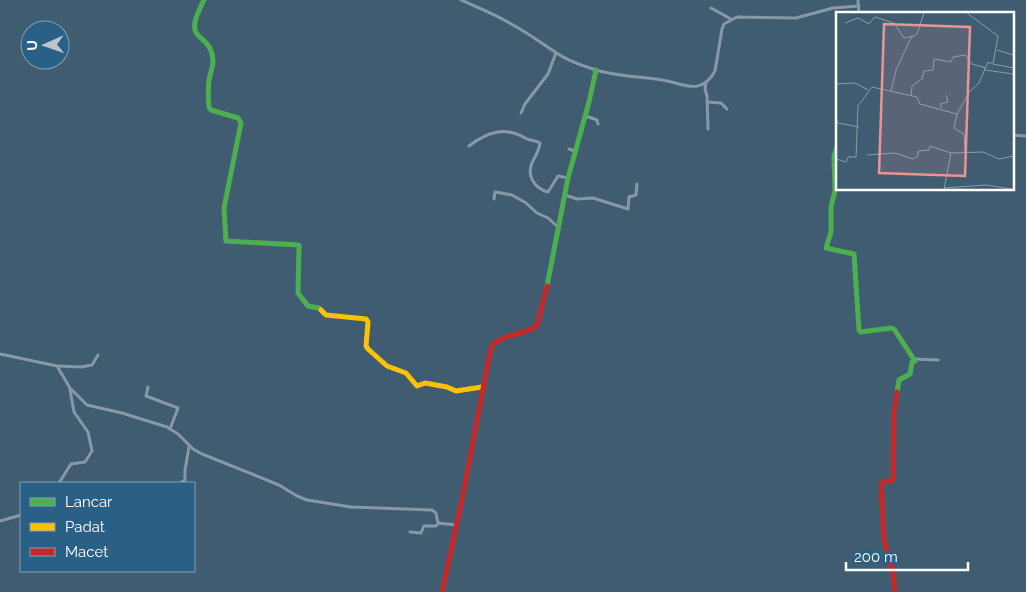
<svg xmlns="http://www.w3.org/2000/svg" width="1026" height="592" font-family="Raleway,sans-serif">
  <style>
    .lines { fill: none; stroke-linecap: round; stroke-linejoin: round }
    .street { stroke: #8798a7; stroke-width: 3 }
    .fast { stroke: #4caf50; stroke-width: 5 }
    .slow { stroke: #ffc107; stroke-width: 5 }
    .jam { stroke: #c62828; stroke-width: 5 }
    .inset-road { fill: none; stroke: #8c9daa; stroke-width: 1 }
    .view { fill: #ea9494; fill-opacity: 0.15; stroke: #ea9494; stroke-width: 2.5 }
    .inset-edge { fill: none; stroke: #fff; stroke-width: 2.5 }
  </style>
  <rect width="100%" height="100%" fill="#405c71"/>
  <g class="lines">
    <g class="street">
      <path d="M461 0C479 8 497 15 513 25 528 33 541 43 555 52 566 60 580 65 593 69 616 77 639 76 662 80 683 83 701 97 715 71L722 29 724 24 737 17 796 18 833 8 859 6"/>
      <polyline points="858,0 859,14"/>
      <polyline points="711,8 731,19"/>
      <polyline points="706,82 705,89 707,96 708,129"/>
      <polyline points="707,102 721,103 727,109"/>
      <polyline points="521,113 525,104 548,74 556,53"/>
      <polyline points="586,116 597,120 598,124"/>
      <polyline points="1012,135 1026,136"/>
      <path d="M469 146C487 132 505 126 525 138 530 141 536 140 540 143 539 151 535 156 532 163 526 177 536 189 548 192L558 176 568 178"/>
      <polyline points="569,149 575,151"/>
      <polyline points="565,195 577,199 593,198 628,209 629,197 636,195 637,184"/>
      <polyline points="494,199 495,192 512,195 526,203 537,213 548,218 558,227"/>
      <polyline points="0,354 57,366 70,388 87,405 122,413 167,427 178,434 193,449 202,454 279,485 297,496 307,500 351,507 432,510 436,513 438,523 456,525"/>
      <polyline points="914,359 938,360"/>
      <polyline points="58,366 81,367 92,365 98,355"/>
      <polyline points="148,387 146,396 178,408 170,429"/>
      <polyline points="59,483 71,464 85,462 92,451 88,432 74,412 70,389"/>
      <polyline points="180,483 185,480 185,470 189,447"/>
      <polyline points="0,521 21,515"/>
      <polyline points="410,532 421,533 424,526 436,526 439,523"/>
    </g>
    <g class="fast">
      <path d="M204 0C179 47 211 28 213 61 213 67 210 74 209 80 208 89 208 98 209 107L211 110 238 118 241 123 224 208 226 241 299 245 298 293 308 306 319 308 321 310"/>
      <polyline points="837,147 834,156 835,191 831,207 831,232 826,248 854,254 859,330 861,332 891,328 894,329 915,361 912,362 910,374 899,380 897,392"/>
      <polyline points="547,286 568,178 589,102 596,70"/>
    </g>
    <polyline class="slow" points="321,310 326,315 366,319 368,322 366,346 368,349 387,366 406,373 417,386 425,383 447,387 456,391 482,387"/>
    <g class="jam">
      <path d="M442 592 462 499 491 347C503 332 523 337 537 325L547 286"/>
      <polyline points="895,592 893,573 884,540 881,485 883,481 892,481 893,479 894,413 897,392"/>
    </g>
  </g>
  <g transform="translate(836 12)">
    <rect width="178" height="178" fill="#405c71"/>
    <path class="inset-road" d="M131 1 162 24 157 52 177 56M9 11 22 6 33 12 39 5 58 11 68 26 77 24M161 38 177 43M149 58 177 62M0 72 19 71 32 78M55 79 60 58 75 26 81 22 88 1M75 84 76 74 86 67 88 59 97 58 98 47 115 50 117 45 129 43 136 52 150 56M106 96 104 92 112 90 110 83M0 106 2 111 23 115M129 140 128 122 118 116 121 102 134 79 143 71 152 50 157 52M31 143 59 141 77 147 82 144V139L93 138 94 134 115 141M0 147 10 150 12 145H20L22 94 36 75 81 85 84 92 121 102M108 176 150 173 176 177M108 177 115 141 147 140 163 147 177 144"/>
    <path class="view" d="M48 12 134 15 129 164 43 161Z"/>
    <rect width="178" height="178" class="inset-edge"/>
  </g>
  <rect x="20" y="482" width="175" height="90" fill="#2b6086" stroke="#80a0b6"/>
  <rect x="30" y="498" width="25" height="8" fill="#4caf50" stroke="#80a0b6"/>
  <text x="65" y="507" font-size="15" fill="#ffffff">Lancar</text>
  <rect x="30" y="523" width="25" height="8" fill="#ffc107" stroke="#80a0b6"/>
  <text x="65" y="532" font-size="15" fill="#ffffff">Padat</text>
  <rect x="30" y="548" width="25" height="8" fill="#c62828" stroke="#80a0b6"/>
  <text x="65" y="557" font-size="15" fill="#ffffff">Macet</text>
  <g transform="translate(45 45) rotate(268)"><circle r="24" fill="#2b6086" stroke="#80a0b6"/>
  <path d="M0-4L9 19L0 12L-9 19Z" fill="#bcc6cd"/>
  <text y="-8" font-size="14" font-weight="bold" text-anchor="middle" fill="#ffffff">U</text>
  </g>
  <path d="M846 562v8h122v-8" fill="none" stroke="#ffffff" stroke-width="2.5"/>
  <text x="854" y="562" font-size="15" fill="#ffffff" stroke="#2b6086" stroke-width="4" paint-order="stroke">200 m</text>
</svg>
